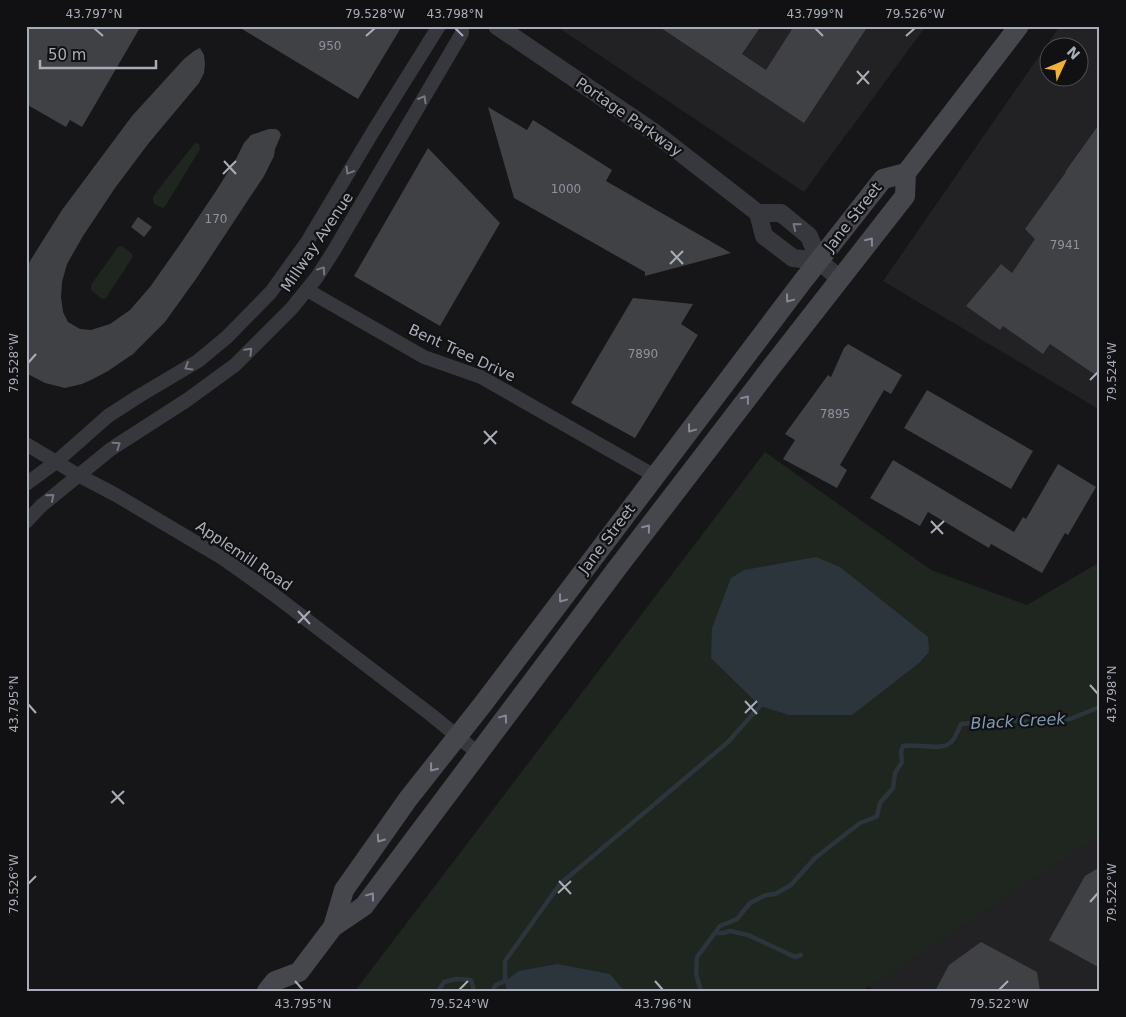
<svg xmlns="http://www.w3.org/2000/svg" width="1126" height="1017" font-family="'DejaVu Sans',sans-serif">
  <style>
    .built { fill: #222225; fill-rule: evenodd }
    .green { fill: #1e261f }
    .water { fill: #2c353c }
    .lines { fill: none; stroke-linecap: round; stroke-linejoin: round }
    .stream { stroke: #2c353c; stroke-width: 4.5 }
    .building { fill: #404145 }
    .minor { stroke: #37383d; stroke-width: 14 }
    .tertiary { stroke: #37383d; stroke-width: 18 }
    .secondary { stroke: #45474d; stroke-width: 20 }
    .oneway { stroke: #757881 }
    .oneway2 { stroke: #858993 }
    .ticks { fill: none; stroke: #a8adb8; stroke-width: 2 }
    .labels { text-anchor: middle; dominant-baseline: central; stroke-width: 4.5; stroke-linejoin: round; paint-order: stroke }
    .number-label { font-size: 12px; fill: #8e929b }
    .street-label { font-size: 15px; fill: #a8adb8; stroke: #111113 }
    .water-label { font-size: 16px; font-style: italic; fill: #7f9bb3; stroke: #111113 }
    .neatline { fill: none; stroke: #a8adb8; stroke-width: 2 }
    .ticks-label { font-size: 12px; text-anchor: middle; fill: #a8adb8 }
  </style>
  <rect width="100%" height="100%" fill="#161618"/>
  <g class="built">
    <polygon points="556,26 926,26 804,192"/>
    <path d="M1060 26H1100V410L883 281ZM1048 48H1078V78H1048Z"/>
    <polygon points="1100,814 1100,991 875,991 846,970"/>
  </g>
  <g class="green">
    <polygon points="195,143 199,144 200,149 166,205 163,208 154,204 153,199 154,195"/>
    <polygon points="122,246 132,254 132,258 106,298 102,299 91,290 91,285 118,247"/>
    <polygon points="765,452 931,570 1027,605 1100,562 1100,835 862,991 355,991"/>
  </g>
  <g class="water">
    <polygon points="816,557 840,567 928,637 929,652 919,663 852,715 789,715 760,706 711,658 712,628 731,578 744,570"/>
    <polygon points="557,964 610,974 624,991 507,991 505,981 519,971"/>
  </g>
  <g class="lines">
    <g class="stream">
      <polyline points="715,933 723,933 730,931 748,935 795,957 801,955"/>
      <polyline points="438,991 444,982 456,979 471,980 474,991"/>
      <polyline points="492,991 496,985 505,981 505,961 560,884 728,742 760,706"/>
      <path d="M701 991 696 974 697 957 720 926 737 919 750 903 766 895 775 894 791 885 815 858 860 823 871 819 877 816 880 803 893 788 895 773 902 762 901 752 903 746C917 743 941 752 951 742 955 739 959 728 961 724L1006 719 1026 722 1070 719 1100 707"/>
    </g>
  </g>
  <g class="building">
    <polygon points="26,26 141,26 82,127 70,120 66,127 26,104"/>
    <polygon points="237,26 402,26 358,99"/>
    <polygon points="658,26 761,26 742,54 766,70 794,26 868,26 804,123"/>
    <polygon points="200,48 204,55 205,64 204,73 199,83 148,144 115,188 83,236 67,264 62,282 61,297 63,312 68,322 80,329 91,330 110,324 130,310 150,287 181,243 216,191 236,159 244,143 251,135 269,129 276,129 279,131 281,135 275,149 274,156 264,176 198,276 165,322 133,354 108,371 91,380 82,384 65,388 45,383 26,373 26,270 30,261 62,210 132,116 184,59 194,51"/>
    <polygon points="488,107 527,130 533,120 612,170 606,181 731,253 645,276 645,272 514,198"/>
    <polygon points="1100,123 1100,378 1050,344 1043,354 1003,326 1000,330 966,306 1001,264 1012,273 1035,239 1025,229 1066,172 1065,172"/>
    <polygon points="428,148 500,223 440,326 354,276"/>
    <polygon points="138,217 152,227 144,237 131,227"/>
    <polygon points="633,298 693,304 681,324 698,335 635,438 571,403"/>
    <polygon points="848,344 902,375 891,394 884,390 840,465 847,470 837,488 783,459 795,440 785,434 828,375 831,377 844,348"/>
    <polygon points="927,390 1033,451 1011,489 904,428"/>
    <polygon points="893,460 1014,532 1023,517 1026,519 1058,464 1096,487 1068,535 1065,533 1042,573 991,544 989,548 928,512 920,526 870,498"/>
    <polygon points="1100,867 1100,968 1049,940 1085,876"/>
    <polygon points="981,942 1037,972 1040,991 935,991 949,965"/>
  </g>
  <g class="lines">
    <g class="minor">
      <polyline points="307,290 424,357 481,377 655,476"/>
      <polyline points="26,444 78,475 116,495 224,559 273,594 430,714 478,753"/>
      <polyline points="26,484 56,462 108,416 139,396 198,361 227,337 271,292 307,242 374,130 439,26"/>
      <polyline points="26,522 41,506 111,449 187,400 235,365 292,308 317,277 333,252 462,33 462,26"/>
    </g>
    <g class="tertiary">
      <polyline points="497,26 655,133 758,213 781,213 809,236 819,261 840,279"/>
      <polyline points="758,213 764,236 793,258 819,261"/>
    </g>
    <g class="secondary">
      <polyline points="333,927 344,890 408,799 483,704 802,282 883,179 906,173"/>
      <polyline points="267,991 275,981 299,972 333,927 364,906 618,567 769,370 905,196 906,173 1019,26"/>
    </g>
  </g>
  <defs><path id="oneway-chevron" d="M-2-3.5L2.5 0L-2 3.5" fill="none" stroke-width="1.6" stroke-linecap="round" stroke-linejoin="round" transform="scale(1.25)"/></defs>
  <g class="oneway">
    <use href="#oneway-chevron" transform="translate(423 99) rotate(-60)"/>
    <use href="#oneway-chevron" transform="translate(349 171) rotate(121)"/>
    <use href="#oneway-chevron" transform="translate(796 226) rotate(-141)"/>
    <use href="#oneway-chevron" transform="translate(322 270) rotate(-56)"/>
    <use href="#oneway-chevron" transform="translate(249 351) rotate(-45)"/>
    <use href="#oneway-chevron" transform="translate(188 367) rotate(149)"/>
    <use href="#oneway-chevron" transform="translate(117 445) rotate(-34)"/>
    <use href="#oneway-chevron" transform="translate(51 497) rotate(-40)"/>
  </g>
  <g class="oneway2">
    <use href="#oneway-chevron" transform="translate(870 241) rotate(-52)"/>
    <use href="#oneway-chevron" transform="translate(789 299) rotate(127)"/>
    <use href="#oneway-chevron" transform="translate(746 399) rotate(-52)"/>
    <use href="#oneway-chevron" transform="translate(691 429) rotate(127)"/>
    <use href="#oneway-chevron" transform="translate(647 528) rotate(-52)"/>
    <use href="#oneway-chevron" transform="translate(562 599) rotate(127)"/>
    <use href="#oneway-chevron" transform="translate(504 718) rotate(-53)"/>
    <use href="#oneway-chevron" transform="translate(433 768) rotate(128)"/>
    <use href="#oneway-chevron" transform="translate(380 839) rotate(125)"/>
    <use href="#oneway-chevron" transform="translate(371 896) rotate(-53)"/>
  </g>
  <path class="ticks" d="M94 28 103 36M455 28 463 36M815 28 823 36M366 36 375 28M906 36 915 28M857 71 869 84M857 84 869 71M224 161 236 174M223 174 236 161M671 251 683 264M670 264 683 251M28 363 36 354M1090 380 1098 372M484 431 496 444M484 444 497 431M931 521 943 534M931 533 944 521M298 611 310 624M298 623 310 611M1090 685 1098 694M745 701 757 714M28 704 36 713M745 713 757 701M112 791 124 804M111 803 124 791M559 881 571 894M28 884 36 876M558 893 571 881M1090 902 1098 893M295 981 303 990M655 981 663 990M459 990 468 981M999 990 1008 981"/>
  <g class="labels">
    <g class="number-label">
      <text x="330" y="46">950</text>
      <text x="566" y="189">1000</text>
      <text x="216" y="219">170</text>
      <text x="1065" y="245">7941</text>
      <text x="643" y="354">7890</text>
      <text x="835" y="414">7895</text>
    </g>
    <g class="street-label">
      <text transform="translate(629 117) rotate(35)">Portage Parkway</text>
      <text transform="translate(853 217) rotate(-52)">Jane Street</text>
      <text transform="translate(317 242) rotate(-56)">Millway Avenue</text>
      <text transform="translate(462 353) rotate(25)">Bent Tree Drive</text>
      <text transform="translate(607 539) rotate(-53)">Jane Street</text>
      <text transform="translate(244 556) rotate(34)">Applemill Road</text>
    </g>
    <g class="water-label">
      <text transform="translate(1018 721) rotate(-3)">Black Creek</text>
    </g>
  </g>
  <rect width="1126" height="1017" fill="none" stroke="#111113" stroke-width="55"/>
  <g transform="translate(1064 62) rotate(46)"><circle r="24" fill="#111113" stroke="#4d4f55"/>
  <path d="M0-4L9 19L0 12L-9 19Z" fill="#f2b134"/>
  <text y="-8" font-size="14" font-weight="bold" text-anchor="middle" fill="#a8adb8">N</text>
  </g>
  <path d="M40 60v8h116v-8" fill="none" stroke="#a8adb8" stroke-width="2.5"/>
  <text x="48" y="60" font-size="15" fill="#a8adb8" stroke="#111113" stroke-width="4" paint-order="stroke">50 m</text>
  <rect x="28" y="28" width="1070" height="962" class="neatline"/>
  <g class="ticks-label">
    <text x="94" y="18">43.797°N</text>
    <text x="375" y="18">79.528°W</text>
    <text x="455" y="18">43.798°N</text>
    <text x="815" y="18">43.799°N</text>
    <text x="915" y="18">79.526°W</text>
    <text transform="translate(14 363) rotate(-90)" y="4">79.528°W</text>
    <text transform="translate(1112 372) rotate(-90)" y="4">79.524°W</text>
    <text transform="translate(1112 694) rotate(-90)" y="4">43.798°N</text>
    <text transform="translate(14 704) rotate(-90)" y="4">43.795°N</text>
    <text transform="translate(14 884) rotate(-90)" y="4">79.526°W</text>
    <text transform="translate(1112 893) rotate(-90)" y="4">79.522°W</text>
    <text x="303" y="1008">43.795°N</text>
    <text x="459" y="1008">79.524°W</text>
    <text x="663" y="1008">43.796°N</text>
    <text x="999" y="1008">79.522°W</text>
  </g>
</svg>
